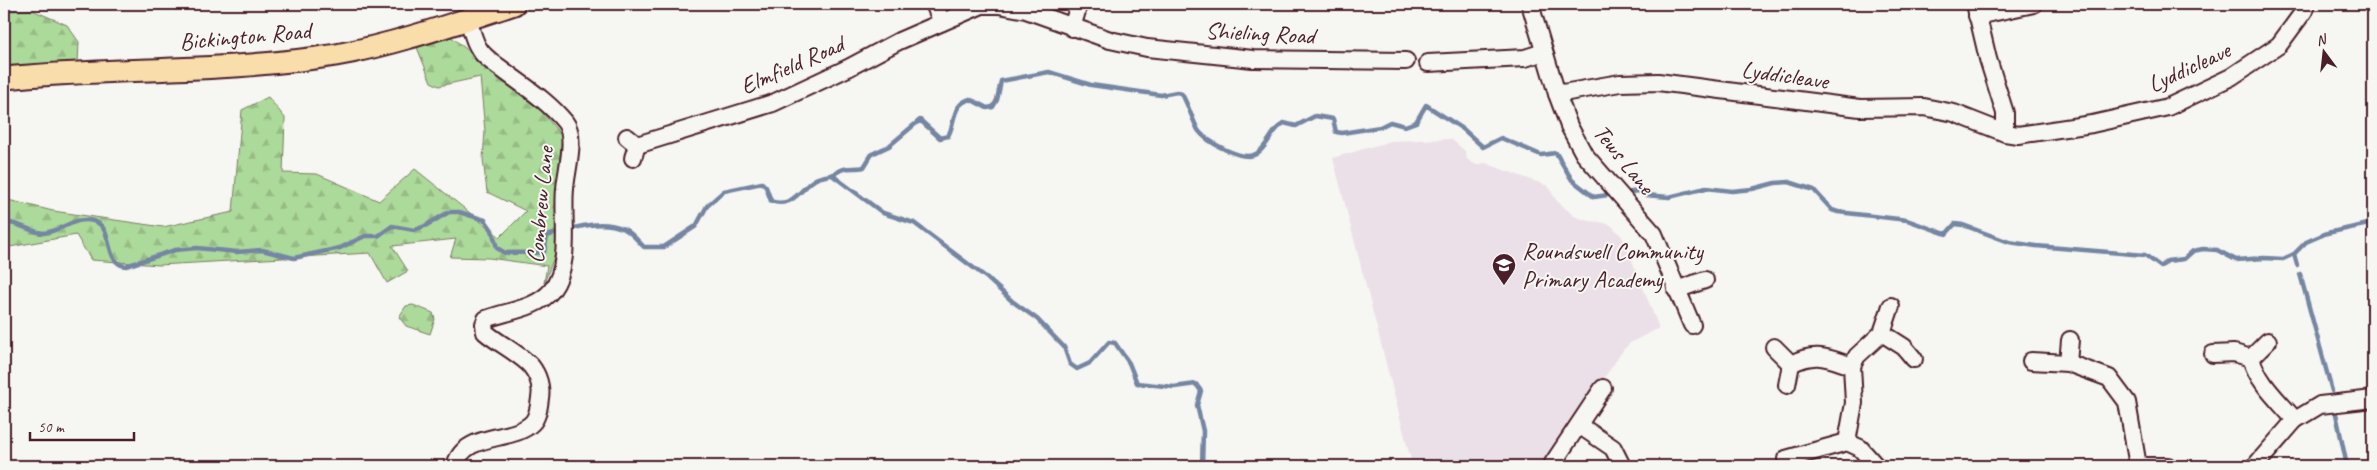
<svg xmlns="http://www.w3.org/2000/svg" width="2377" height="470" font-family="Caveat,sans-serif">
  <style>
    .built { fill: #ebe0e8 }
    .forest { fill: url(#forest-firs); stroke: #7b7c62 }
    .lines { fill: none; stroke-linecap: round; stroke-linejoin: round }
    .stream { stroke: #7586a2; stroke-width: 4.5 }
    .minor-casing { stroke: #4a1f2b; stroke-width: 20 }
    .major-casing { stroke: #4a1f2b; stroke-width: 25 }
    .minor { stroke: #f6f6f2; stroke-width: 16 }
    .major { stroke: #f9deab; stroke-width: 21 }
    .labels { text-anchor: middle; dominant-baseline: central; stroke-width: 4; stroke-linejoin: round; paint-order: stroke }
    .street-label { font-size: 24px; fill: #4a1f2b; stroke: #f6f6f2 }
    .poi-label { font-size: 24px; fill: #4a1f2b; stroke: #f6f6f2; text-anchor: start }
  </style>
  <defs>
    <pattern id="forest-firs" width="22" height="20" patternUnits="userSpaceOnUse" patternTransform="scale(1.25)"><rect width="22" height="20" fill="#acda9a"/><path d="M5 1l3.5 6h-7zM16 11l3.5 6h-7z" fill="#96bb85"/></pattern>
  </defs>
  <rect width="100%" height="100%" fill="#f6f6f2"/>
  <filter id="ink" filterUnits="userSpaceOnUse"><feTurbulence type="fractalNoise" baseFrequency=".02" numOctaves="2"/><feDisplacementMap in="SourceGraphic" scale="10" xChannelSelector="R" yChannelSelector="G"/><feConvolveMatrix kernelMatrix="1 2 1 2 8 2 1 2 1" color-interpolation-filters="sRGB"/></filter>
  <g filter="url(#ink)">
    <polygon class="built" points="1451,139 1465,151 1467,159 1476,165 1485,163 1548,186 1556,200 1574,216 1588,221 1600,222 1611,225 1621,235 1625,243 1659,328 1630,343 1624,349 1544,466 1417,466 1411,460 1333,158 1391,141"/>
    <g class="forest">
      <polygon points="32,10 67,25 79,42 78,63 4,73 4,11"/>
      <polygon points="448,34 541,111 562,136 557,186 556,252 544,283 547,266 489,258 450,257 456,239 392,246 408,271 387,283 370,253 159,265 91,260 76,235 4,248 4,199 53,211 163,227 233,212 242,110 268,97 285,118 283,173 317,174 379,201 415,169 500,237 526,211 487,192 483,159 485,131 480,77 439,86 431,82 414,40"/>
      <polygon points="413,305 433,313 435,319 430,334 406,326 399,317 406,306"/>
    </g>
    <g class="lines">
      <g class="stream">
        <polyline points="832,175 883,213 914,223 987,278 1012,301 1037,319 1064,347 1070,364 1077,369 1090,363 1109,342 1115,343 1129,363 1137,383 1174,387 1196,384 1201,391 1197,405 1203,431 1202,466"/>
        <polyline points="1625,193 1638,191 1645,195 1669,197 1706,188 1732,191 1752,189 1775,183 1789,182 1814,190 1832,210 1838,212 1907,220 1946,234 1955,224 1963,225 2009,242 2036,246 2145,255 2161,267 2167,261 2184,259 2193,251 2203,249 2217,250 2236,260 2264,258 2283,259 2294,254 2306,242 2327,233 2373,223"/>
        <path d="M4 223C17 221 31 233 44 233 62 231 78 214 96 222 114 230 104 264 126 266L175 250 197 248 237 252 262 250 294 258 340 248 365 236H378L392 226 414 230 425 226 449 212H459L485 220 492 230 497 248 505 253C518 252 531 254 544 252L547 236C571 229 599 218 624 229 631 232 638 241 644 247H664L696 226 707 206 724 191 762 183 766 187 771 201C795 210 803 183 818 178 823 176 829 176 833 174 837 173 841 169 844 169 850 167 857 169 864 167L872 154 889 146 920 120 940 138 948 136C956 122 951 105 970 99L987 108 993 107 997 100 1001 81 1049 72 1091 85 1161 95 1177 92 1182 94C1188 105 1192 118 1198 130 1206 142 1243 162 1256 154 1269 146 1271 130 1284 123L1296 126 1315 116 1333 119 1336 132 1342 133 1380 127 1390 122 1405 126 1416 122 1426 105 1463 129 1483 147 1501 138 1541 155 1556 153 1572 180 1594 197 1615 194"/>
        <polyline points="2294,254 2297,265"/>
        <polyline points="2300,274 2332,391"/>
        <polyline points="2335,409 2347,466"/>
      </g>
      <g class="minor-casing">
        <g id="minor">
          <polyline points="934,4 942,22"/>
          <polyline points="1530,4 1557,94 1569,126 1584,154 1654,234 1692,325"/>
          <polyline points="1975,4 1988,59 2005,113 2005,133"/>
          <polyline points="1977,16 2034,4"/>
          <polyline points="1072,28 1079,4"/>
          <polyline points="1428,63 1525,58 1544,52"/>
          <polyline points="1557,94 1620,83 1658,82 1860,108 1924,107 1954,113 2005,133 2018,135 2092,124 2168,107 2231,77 2279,45 2304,11 2306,4"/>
          <polyline points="627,137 637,145 633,158"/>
          <polyline points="637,145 773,103 848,68 899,41 982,5 999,5 1026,10 1110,40 1147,48 1253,59 1406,61"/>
          <polyline points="1676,290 1705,280"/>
          <polyline points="1882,333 1904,347 1914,359"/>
          <path d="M1774 347 1791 364C1816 351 1827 358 1852 366"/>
          <path d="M2213 354 2234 353 2251 358C2258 383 2279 401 2295 420"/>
          <polyline points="2251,358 2268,341"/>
          <polyline points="2031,361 2068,363 2109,378 2127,402 2138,466"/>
          <polyline points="2068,363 2070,340"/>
          <polyline points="1787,385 1791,364"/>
          <polyline points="1579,425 1613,448 1622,466"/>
          <polyline points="1847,442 1854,403 1852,366 1857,356 1882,333 1891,306"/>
          <polyline points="1786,459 1847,442 1860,448 1876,466"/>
          <polyline points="1553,463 1603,388"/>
          <path d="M455 466C464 431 512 443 532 423 538 417 539 406 540 398 542 387 538 375 531 366 520 354 498 343 485 332L484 324 486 319C507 311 537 309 552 290 572 264 562 219 565 189 566 171 577 137 565 122 548 101 524 86 503 70 495 64 483 57 478 47 473 39 471 28 468 18"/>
          <polyline points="2138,466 2168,466"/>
          <polyline points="2255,466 2295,420 2320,405 2373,399"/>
        </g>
      </g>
      <g class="major-casing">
        <path id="major" d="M4 78C114 67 226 73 336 55 396 44 456 23 514 4"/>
      </g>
      <use href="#minor" class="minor"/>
      <use href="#major" class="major"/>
    </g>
  </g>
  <defs>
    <g id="school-pin" transform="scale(1.25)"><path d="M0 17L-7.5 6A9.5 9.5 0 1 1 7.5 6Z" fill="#4a1f2b" stroke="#f6f6f2"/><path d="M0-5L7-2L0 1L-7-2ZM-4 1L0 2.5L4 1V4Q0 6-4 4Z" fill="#fff"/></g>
  </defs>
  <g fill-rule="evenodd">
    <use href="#school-pin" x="1504" y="265"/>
  </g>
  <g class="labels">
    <g class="street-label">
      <text transform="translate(1260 33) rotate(3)">Shieling Road</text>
      <text transform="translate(245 36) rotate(-5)">Bickington Road</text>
      <text transform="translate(792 65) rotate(-24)">Elmfield Road</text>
      <text transform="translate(2189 67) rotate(-25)">Lyddicleave</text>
      <text transform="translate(1785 75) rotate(8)">Lyddicleave</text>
      <text transform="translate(1624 159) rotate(51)">Tews Lane</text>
      <text transform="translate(540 205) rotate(-85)">Combrew Lane</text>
    </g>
    <g class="poi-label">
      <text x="1522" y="251">Roundswell Community<tspan x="1522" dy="28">Primary Academy</tspan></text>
    </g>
  </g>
  <rect width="2377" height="470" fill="none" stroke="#f6f6f2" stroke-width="20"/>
  <rect x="10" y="10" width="2357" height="450" fill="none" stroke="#4a1f2b" stroke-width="2" filter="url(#ink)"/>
  <g transform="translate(2324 52) rotate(345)" stroke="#f6f6f2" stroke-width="4" paint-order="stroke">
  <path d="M0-4L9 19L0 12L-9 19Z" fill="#4a1f2b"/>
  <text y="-8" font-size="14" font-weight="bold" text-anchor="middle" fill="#4a1f2b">N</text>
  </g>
  <path d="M30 432v8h104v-8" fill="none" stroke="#4a1f2b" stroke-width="2.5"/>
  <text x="38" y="432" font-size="15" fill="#4a1f2b" stroke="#f6f6f2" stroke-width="4" paint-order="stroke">50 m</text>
</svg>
